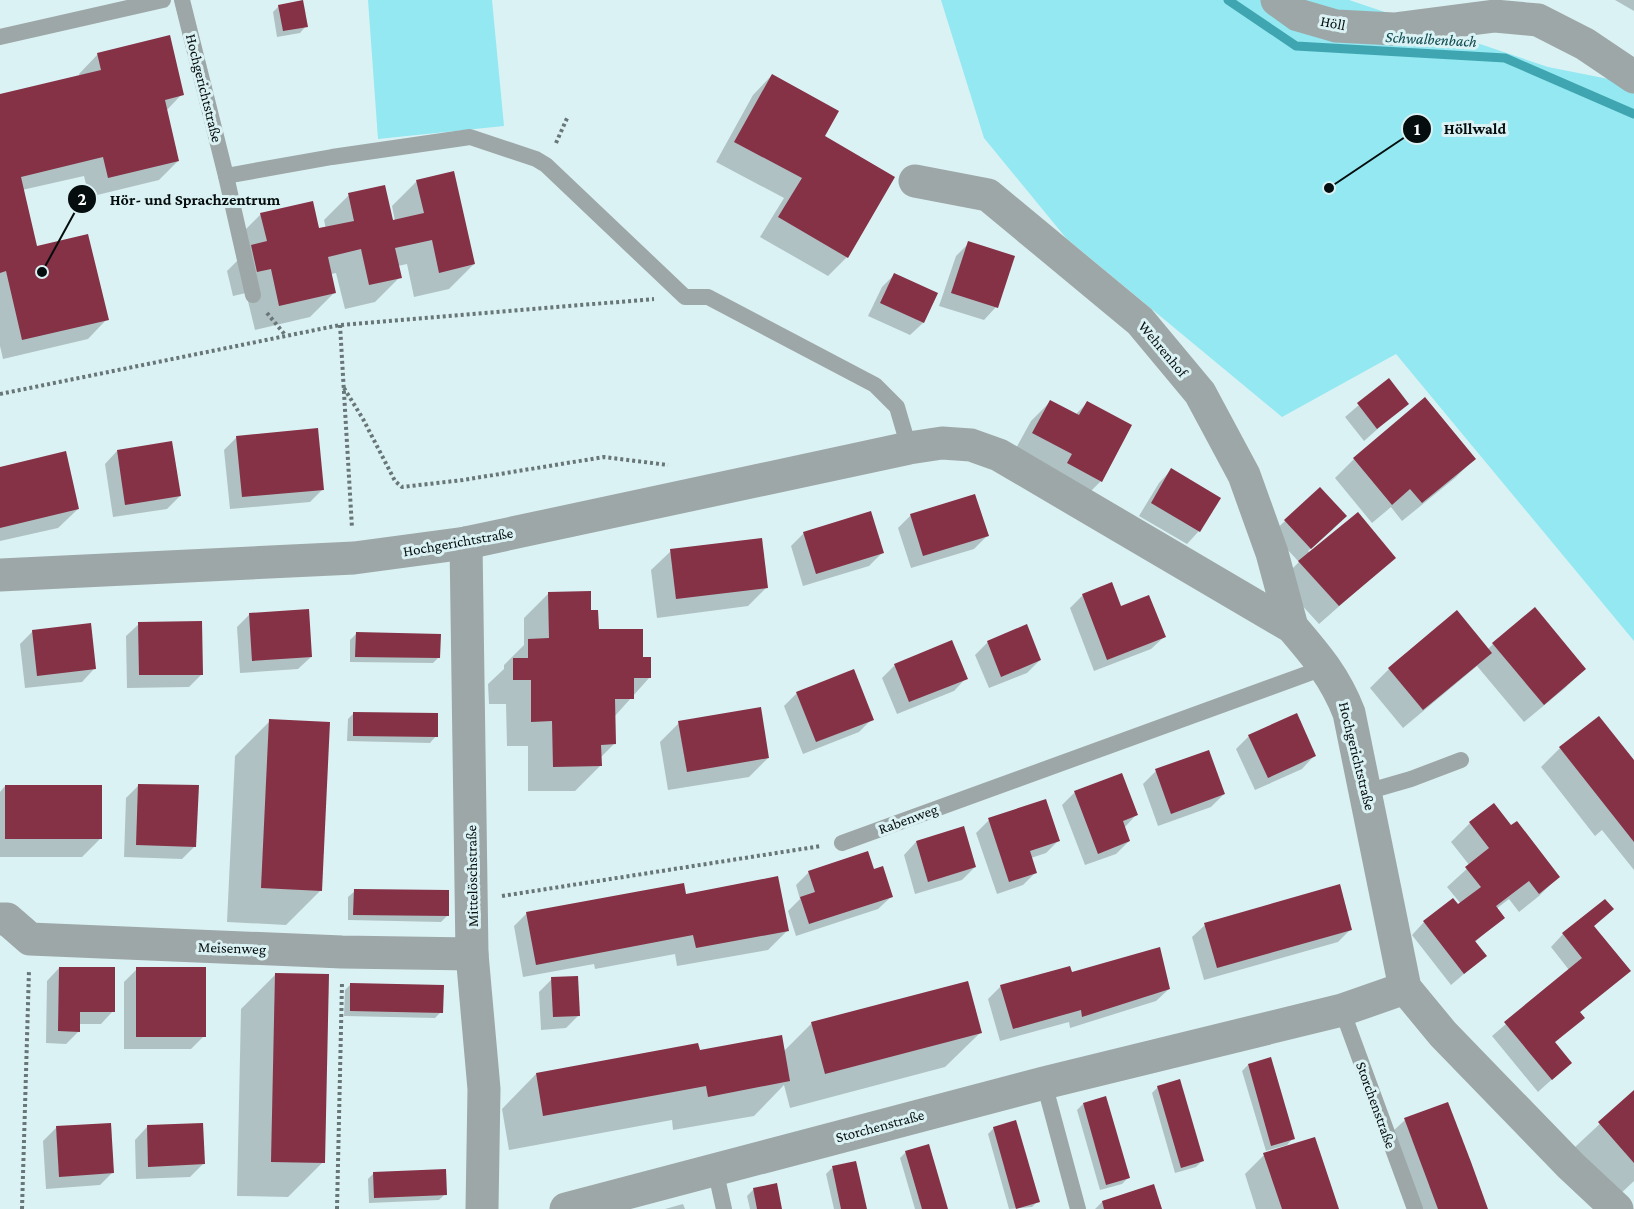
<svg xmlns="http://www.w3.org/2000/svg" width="1634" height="1209" font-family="'Crimson Pro',serif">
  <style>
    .green { fill: #93e8f1 }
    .shadow { fill: #0003 }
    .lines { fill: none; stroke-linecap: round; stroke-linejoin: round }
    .stream { stroke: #3fa5b0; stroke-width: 9 }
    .building { fill: #853146 }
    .path { stroke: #687678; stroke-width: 4; stroke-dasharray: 3 3; stroke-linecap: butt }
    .service { stroke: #9da7a8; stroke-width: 16 }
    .minor { stroke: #9da7a8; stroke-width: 33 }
    .labels { text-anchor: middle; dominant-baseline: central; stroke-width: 6; stroke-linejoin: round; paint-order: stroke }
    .street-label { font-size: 15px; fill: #060d0e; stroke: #dbf2f4 }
    .water-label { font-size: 16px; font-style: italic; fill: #0c494f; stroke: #dbf2f4 }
    .leader { fill: none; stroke: #060d0e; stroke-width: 2 }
    .callout-dot { fill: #060d0e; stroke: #dbf2f4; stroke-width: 2 }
    .mark-label { font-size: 18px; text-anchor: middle; font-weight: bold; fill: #fff }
    .callout-label { font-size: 16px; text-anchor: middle; font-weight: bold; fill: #060d0e; stroke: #dbf2f4; stroke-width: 6; stroke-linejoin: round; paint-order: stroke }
  </style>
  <rect width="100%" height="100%" fill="#dbf2f4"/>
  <g class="green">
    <polygon points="368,0 492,0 504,126 378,139"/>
    <polygon points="941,0 1349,0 1548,67 1634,84 1634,641 1396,354 1282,417 1066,238 984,138"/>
  </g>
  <g class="shadow">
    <polygon points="1615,0 1634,0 1634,11"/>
    <polygon points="279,6 306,26 300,33 277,37 273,12"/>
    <polygon points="98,54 182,94 166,111 178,161 159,180 89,197 84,176 22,190 36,248 107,319 88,339 3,359 0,346 0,96 80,77 79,74"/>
    <polygon points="772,75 823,137 847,257 828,276 760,237 784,198 716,162 753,95"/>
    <polygon points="417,181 474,264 449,289 414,297 407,264 398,266 400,277 375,302 345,309 336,273 331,274 335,292 310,317 255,330 246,293 233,296 227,271 240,258 236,239 261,214 318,230 326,229 324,220 349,195 392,222 395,221 392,206"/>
    <polygon points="969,243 996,307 984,320 939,306 956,256"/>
    <polygon points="895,274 936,293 923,323 910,335 868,316 882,287"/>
    <polygon points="1388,380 1407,403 1364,441 1345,417"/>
    <polygon points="1050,402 1075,415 1087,403 1101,481 1082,500 1014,452 1031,421"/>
    <polygon points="237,437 323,489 310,502 230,509 224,450"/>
    <polygon points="117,451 180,496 167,509 113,517 105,464"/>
    <polygon points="1354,459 1474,459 1455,478 1402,521 1391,507 1372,523 1335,478"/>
    <polygon points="0,468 78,509 58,528 0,541"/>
    <polygon points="1171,470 1199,531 1187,544 1139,516 1159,483"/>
    <polygon points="1320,489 1333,529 1308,551 1310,553 1394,558 1319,624 1280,581 1299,562 1272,533"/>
    <polygon points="911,515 987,536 974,549 911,568 898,528"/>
    <polygon points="804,533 882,553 869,566 803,586 791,546"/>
    <polygon points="671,551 767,587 748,606 657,618 651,570"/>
    <polygon points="549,593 590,612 597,631 642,658 650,677 614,717 614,744 600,758 600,766 575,791 528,791 528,746 507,746 506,704 489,704 488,684 504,669 504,665 524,645 524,618"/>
    <polygon points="1083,595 1120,607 1164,637 1151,649 1094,671 1070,608"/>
    <polygon points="1457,612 1488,649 1493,644 1584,669 1565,688 1524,722 1477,666 1403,728 1370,688 1389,669"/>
    <polygon points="250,614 311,657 298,669 240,673 237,627"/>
    <polygon points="139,624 202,674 189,687 127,688 126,636"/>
    <polygon points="33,631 94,669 82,682 25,688 20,644"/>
    <polygon points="356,634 439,657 433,663 350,662 350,640"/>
    <polygon points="988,642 1040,660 1027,673 989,688 975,655"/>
    <polygon points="895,665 966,678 954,691 897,714 882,678"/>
    <polygon points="797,693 872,719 859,732 803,754 784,706"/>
    <polygon points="354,713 436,736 430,743 347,741 348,719"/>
    <polygon points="270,721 321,890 286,925 227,922 235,756"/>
    <polygon points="679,723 768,758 749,777 668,790 660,742"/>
    <polygon points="1249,736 1314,756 1302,769 1255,790 1236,749"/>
    <polygon points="1560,748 1634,762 1634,870 1602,830 1595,836 1541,767"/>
    <polygon points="1156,771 1224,794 1211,807 1158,826 1143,784"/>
    <polygon points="139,785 195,846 182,859 124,857 126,798"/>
    <polygon points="5,786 101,838 82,857 0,857 0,792"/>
    <polygon points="1075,792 1136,815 1124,828 1129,841 1116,854 1085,865 1062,805"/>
    <polygon points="1045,801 1058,841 1046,853 1031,858 1036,872 1023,885 997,894 976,833 989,820"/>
    <polygon points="1470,823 1511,827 1558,877 1539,896 1519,912 1509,899 1496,909 1503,917 1475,942 1485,956 1451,985 1412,935 1424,922 1461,904 1447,887 1470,866 1451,842"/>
    <polygon points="916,842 975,867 962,880 915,894 904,855"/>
    <polygon points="809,872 891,897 878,909 796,936 788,911 800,899 796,885"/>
    <polygon points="355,891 447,916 441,922 348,920 348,897"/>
    <polygon points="685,896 787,931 768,950 677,966 675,954 595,969 594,964 523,977 514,926 527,913"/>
    <polygon points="1612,909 1593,927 1629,971 1579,1013 1583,1018 1554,1043 1570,1063 1538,1092 1492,1036 1569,970 1551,947 1563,934"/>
    <polygon points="1205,925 1351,929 1338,942 1204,980 1192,937"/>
    <polygon points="59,968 113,1011 101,1024 79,1024 79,1031 66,1044 46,1043 47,981"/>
    <polygon points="137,969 204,1036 191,1049 124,1049 124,982"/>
    <polygon points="276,974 323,1162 288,1197 237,1196 241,1009"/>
    <polygon points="1071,974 1169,989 1156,1001 1070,1028 1069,1022 1000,1041 988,999 1001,986"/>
    <polygon points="552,979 579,1015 566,1028 541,1030 539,992"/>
    <polygon points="351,984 441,1012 435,1018 344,1016 345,990"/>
    <polygon points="812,1023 980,1033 945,1067 790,1108 784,1085 754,1116 673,1130 672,1120 509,1150 502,1109 536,1074 698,1052 783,1052"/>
    <polygon points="1248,1065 1293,1138 1287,1145 1266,1151 1242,1071"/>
    <polygon points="1158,1087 1202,1161 1196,1167 1175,1173 1152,1093"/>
    <polygon points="1634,1092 1634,1181 1617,1197 1574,1148"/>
    <polygon points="1083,1104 1128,1178 1122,1184 1100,1190 1077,1110"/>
    <polygon points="1405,1120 1487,1209 1421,1209 1392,1132"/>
    <polygon points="147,1127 203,1164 190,1177 136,1179 135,1140"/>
    <polygon points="56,1128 112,1173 100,1185 46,1189 43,1141"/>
    <polygon points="994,1128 1038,1201 1032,1207 1009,1209 988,1134"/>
    <polygon points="906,1152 946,1209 915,1209 900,1158"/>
    <polygon points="1264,1155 1338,1209 1256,1209 1245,1174"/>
    <polygon points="832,1168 865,1209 834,1209 826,1174"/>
    <polygon points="374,1173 445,1194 439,1200 369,1203 368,1179"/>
    <polygon points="776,1185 781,1209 750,1209 747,1196 753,1190"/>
    <polygon points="1102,1202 1160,1209 1095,1209"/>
    <polygon points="683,1204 685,1209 665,1209"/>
  </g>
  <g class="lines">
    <polyline class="stream" points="1228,0 1296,46 1505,58 1634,114"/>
  </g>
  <g class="building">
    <polygon points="303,0 308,27 283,31 278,5"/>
    <polygon points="170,35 184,95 165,100 179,161 108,178 103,157 21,177 37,246 88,234 109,320 22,340 6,271 0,273 0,94 101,70 97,53"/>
    <polygon points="772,74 839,111 825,136 895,177 848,258 778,217 802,178 734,142"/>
    <polygon points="454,171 475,264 439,273 432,240 395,248 402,278 369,285 361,249 328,257 336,293 279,306 271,269 257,272 251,245 267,241 260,213 313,201 319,228 354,221 348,193 385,185 393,220 424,213 416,180"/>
    <polygon points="968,241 1015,256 998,308 951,293"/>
    <polygon points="894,273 938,293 924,323 880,303"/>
    <polygon points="1389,378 1409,404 1377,429 1357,403"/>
    <polygon points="1425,397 1476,459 1422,503 1410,489 1392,505 1353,458"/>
    <polygon points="1050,400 1079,415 1087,401 1132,425 1102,482 1067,463 1072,454 1032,433"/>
    <polygon points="318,428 324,490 242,497 236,436"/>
    <polygon points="172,441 181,496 125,505 117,450"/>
    <polygon points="66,451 79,509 0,528 0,467"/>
    <polygon points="1171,468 1221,498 1200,532 1151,503"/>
    <polygon points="1320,487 1347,516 1311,549 1284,520"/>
    <polygon points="975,494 989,536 923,556 910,514"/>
    <polygon points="871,511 884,553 816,574 803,532"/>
    <polygon points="1358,512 1396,558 1339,606 1298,561"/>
    <polygon points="762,538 768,588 676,599 670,549"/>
    <polygon points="1112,582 1121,606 1149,595 1166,637 1107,660 1082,594"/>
    <polygon points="591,591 591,610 598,610 599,629 643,629 643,657 651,657 651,678 634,678 634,699 615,699 616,744 601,745 602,766 553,767 552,721 531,722 531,680 513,680 513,658 528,658 528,639 549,638 548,592"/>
    <polygon points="1535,607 1586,669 1544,705 1492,643"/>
    <polygon points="309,609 312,657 252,661 249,613"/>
    <polygon points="1457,610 1492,653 1423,710 1388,668"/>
    <polygon points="202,621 203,675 139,675 138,622"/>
    <polygon points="91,623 96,669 37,676 32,630"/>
    <polygon points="1027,624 1041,660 1001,677 987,641"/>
    <polygon points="356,632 441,634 440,658 355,657"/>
    <polygon points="952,640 968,679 909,702 894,664"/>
    <polygon points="854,669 874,720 816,742 796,692"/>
    <polygon points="761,707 769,758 687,772 678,721"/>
    <polygon points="353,712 438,713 438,737 353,736"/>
    <polygon points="1297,713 1316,756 1268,778 1248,735"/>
    <polygon points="1599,716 1634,760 1634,842 1559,747"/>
    <polygon points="269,719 330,722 322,891 261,888"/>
    <polygon points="1209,750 1225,794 1171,814 1155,769"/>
    <polygon points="1122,773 1138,815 1123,821 1130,841 1098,854 1074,791"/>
    <polygon points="138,784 199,785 196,847 136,845"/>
    <rect x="5" y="785" width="97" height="54"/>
    <polygon points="1046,799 1060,841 1030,851 1037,873 1009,882 988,818"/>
    <polygon points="1494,803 1511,825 1517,821 1560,877 1539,894 1529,881 1496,906 1505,918 1475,941 1487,956 1464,974 1423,921 1453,898 1458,904 1481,887 1465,867 1489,848 1469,822"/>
    <polygon points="964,826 976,867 928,882 916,841"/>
    <polygon points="868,851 874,869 883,866 893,897 809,924 800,897 815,892 808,871"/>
    <polygon points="778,876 789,931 696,948 693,935 536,965 526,912 684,883 686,894"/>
    <polygon points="1340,884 1352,930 1217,968 1204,923"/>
    <polygon points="354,889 449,890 449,916 353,915"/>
    <polygon points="1605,899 1614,909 1594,926 1631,971 1580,1012 1585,1018 1555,1042 1572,1063 1552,1080 1504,1022 1582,958 1562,933"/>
    <polygon points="1160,947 1170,989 1082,1017 1081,1010 1013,1029 1000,985 1070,966 1072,972"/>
    <polygon points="59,967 115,967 115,1012 80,1012 80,1032 58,1031"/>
    <rect x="136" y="967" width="70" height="70"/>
    <polygon points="275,973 329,974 325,1163 271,1162"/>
    <polygon points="578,976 580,1016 553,1017 551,977"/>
    <polygon points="968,981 982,1033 825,1074 811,1022"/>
    <polygon points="350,983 444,985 443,1013 350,1011"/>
    <polygon points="782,1035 790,1081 708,1097 706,1086 543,1116 536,1073 698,1043 700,1050"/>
    <polygon points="1271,1057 1295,1139 1271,1146 1248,1064"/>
    <polygon points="1180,1079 1204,1161 1181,1168 1157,1086"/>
    <polygon points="1634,1090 1634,1163 1598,1122"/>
    <polygon points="1106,1096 1130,1178 1106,1185 1083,1103"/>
    <polygon points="1448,1102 1471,1162 1488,1209 1438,1209 1404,1118"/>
    <polygon points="1016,1120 1040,1202 1016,1209 993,1127"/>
    <polygon points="111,1123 114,1173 59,1177 56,1126"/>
    <polygon points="203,1123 205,1164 148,1167 147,1125"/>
    <polygon points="1315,1137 1339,1209 1282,1209 1263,1153"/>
    <polygon points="929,1144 948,1209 922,1209 905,1151"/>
    <polygon points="856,1161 867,1209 841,1209 832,1166"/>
    <polygon points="446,1169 447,1195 374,1198 373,1172"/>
    <polygon points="777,1183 782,1209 757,1209 753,1188"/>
    <polygon points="1154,1184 1162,1209 1104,1209 1102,1201"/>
  </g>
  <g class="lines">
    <g class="path">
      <polyline points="556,143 568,116"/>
      <polyline points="267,313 286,336"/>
      <polyline points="340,325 352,528"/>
      <polyline points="344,388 363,419 395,481 402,487 463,480 604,457 668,465"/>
      <polyline points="0,394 340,325 654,299"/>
      <polyline points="502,896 821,846"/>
      <polyline points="22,1209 29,970"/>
      <polyline points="337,1209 342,983"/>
    </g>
    <g class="service">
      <polyline points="182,0 226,176 253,295"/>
      <polyline points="0,37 163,0"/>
      <polyline points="226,176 332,157 470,137 536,159 546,165 685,297 708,297 875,385 897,407 909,448"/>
      <polyline points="1366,792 1411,779 1461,760"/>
      <polyline points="842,843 1326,667"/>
      <polyline points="1342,1010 1415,1209"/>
      <polyline points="1044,1083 1078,1209"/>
      <polyline points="715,1169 724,1209"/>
    </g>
    <g class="minor">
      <polyline points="1277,0 1298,15 1336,26 1394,29 1495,16 1538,20 1585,44 1634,77"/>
      <polyline points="915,181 988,195 1140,321 1200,393 1244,475 1272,553 1292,627"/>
      <polyline points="466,543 472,954 484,1089 482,1209"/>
      <path d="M0 575 354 558 466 543 909 448 942 443 971 445 999 455 1292 627C1316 655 1335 677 1349 713L1405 988 1443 1034 1571 1166 1617 1209"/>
      <polyline points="0,919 7,919 30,939 342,952 472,954"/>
      <polyline points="566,1209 1044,1083 1342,1010 1405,988"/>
    </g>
  </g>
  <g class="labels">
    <g class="street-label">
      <text transform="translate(1333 23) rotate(11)">Höll</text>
      <text transform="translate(204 88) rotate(76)">Hochgerichtstraße</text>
      <text transform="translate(1163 349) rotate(50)">Wehrenhof</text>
      <text transform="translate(458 542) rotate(-10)">Hochgerichtstraße</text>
      <text transform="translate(1357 756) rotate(76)">Hochgerichtstraße</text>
      <text transform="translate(908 819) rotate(-20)">Rabenweg</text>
      <text transform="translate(472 876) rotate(-91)">Mittelöschstraße</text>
      <text transform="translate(232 948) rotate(2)">Meisenweg</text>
      <text transform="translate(1376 1105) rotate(70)">Storchenstraße</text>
      <text transform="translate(880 1126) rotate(-15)">Storchenstraße</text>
    </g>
    <g class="water-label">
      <text transform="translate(1431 39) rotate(3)">Schwalbenbach</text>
    </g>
  </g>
  <path class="leader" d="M1329 188L1417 129M42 272L82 199"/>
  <g class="callout-dot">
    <circle cx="1329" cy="188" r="6"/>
    <circle cx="42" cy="272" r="6"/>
    <circle cx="1417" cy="129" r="15"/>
    <circle cx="82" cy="199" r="15"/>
  </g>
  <g class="mark-label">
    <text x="1417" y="135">1</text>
    <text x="82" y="205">2</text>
  </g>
  <g class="callout-label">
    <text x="1475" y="134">Höllwald</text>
    <text x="195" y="205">Hör- und Sprachzentrum</text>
  </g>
</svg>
